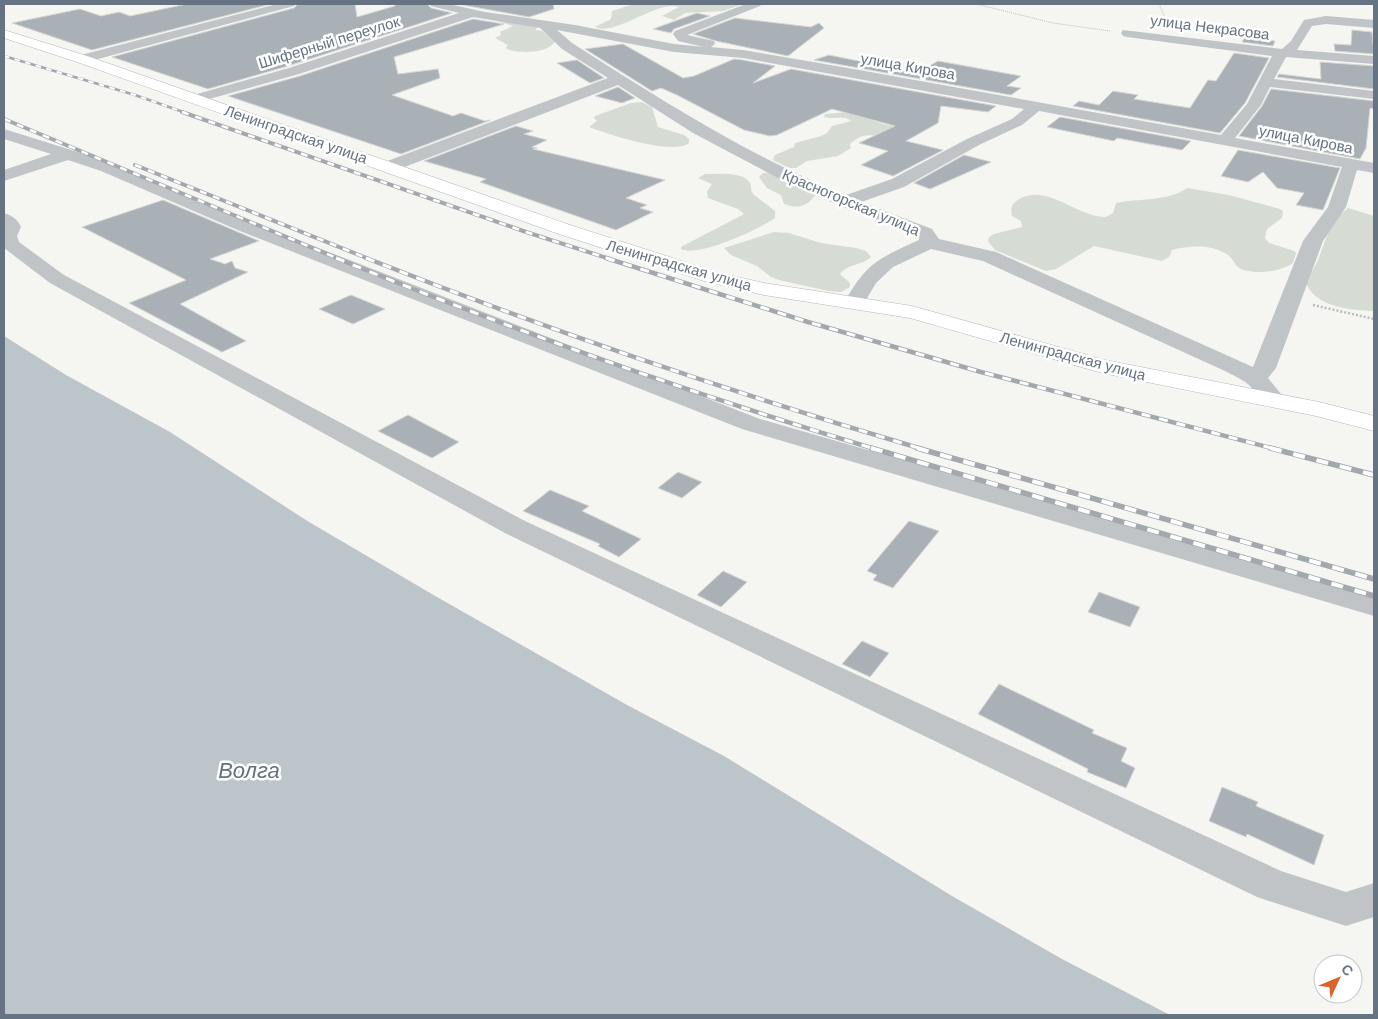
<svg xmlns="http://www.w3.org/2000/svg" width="1378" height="1019" font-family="Helvetica,sans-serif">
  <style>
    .green { fill: #d6dcd3 }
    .water { fill: #bcc5ca }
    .building { fill: #a9b1b6; stroke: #d6d6d4 }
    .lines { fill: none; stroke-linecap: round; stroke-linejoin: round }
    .major-casing { stroke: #b3b7bb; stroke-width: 1 }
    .path-far1 { stroke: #babcbe; stroke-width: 1; stroke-dasharray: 1 1; stroke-linecap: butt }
    .path { stroke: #babcbe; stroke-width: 2.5; stroke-dasharray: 2 2; stroke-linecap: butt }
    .minor { fill: #c0c4c7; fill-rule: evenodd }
    .major { fill: #fff; fill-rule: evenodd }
    .rail-far3-casing { stroke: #a3a8ae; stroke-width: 2.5 }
    .rail-far2-casing { stroke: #a3a8ae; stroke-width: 4 }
    .rail-far1-casing { stroke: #a3a8ae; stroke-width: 4.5 }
    .rail-casing { stroke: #a3a8ae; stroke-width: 5.5 }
    .rail-far3 { stroke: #fff; stroke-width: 2; stroke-dasharray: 5.5; stroke-linecap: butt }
    .rail-far2 { stroke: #fff; stroke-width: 2.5; stroke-dasharray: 7; stroke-linecap: butt }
    .rail-far1 { stroke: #fff; stroke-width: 3; stroke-dasharray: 9; stroke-linecap: butt }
    .rail { stroke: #fff; stroke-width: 4; stroke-dasharray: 12; stroke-linecap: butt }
    .labels { text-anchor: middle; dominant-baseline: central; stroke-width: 5; stroke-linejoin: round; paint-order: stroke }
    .far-street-label { font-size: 15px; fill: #657382; stroke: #fff }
    .near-water-label { font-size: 22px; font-style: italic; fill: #61747f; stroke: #fff }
  </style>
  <rect width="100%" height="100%" fill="#f5f5f2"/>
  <g class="green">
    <path d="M634 4H743L723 11 685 13 674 20 662 16 679 7C656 0 616 37 595 27L611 19 612 11Z"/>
    <path d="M486 18 537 26 536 30 542 31 555 42C545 54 523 53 509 50L506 48 508 45 495 38 501 35 500 32 513 26Z"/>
    <path d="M642 102 652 107 658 127 684 135 689 139V143C674 156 607 134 589 127L597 121 594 118 595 116 631 103Z"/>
    <path d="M848 112C865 115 879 126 896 126L879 137C867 133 859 136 850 144L851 148 838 156 807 161 796 168H789L773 160 775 155 794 147 795 143 821 136 827 133 832 126 851 121C844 115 833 120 824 117L825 114Z"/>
    <path d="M763 173H770L815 195C807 207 798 209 784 204L781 195 767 188 759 177Z"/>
    <path d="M705 174C716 174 744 171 750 183 752 187 750 189 753 194L775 211V218C760 229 697 258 681 249V247L744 214 738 209 708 198 707 192 712 184 698 178Z"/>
    <path d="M1187 188 1229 195 1280 209 1283 211 1282 218 1267 229 1265 238 1269 243 1294 251 1296 253 1293 263C1280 272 1256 275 1241 269 1235 267 1234 259 1228 255 1213 244 1189 245 1172 250L1169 257 1162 261 1094 246 1056 269 1046 271 995 250 988 241 989 237 994 234 1022 227 1021 221 1012 216C1010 207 1012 204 1019 199 1048 183 1076 217 1106 217L1113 213 1116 203C1139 198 1167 202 1187 188Z"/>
    <path d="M1348 208 1374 216 1373 311C1349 310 1316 307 1306 283L1318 260 1332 222Z"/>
    <path d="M774 232 789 233 821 243 856 248 866 251 871 257C863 265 847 264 840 274L850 283V287L841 292 828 291 779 280 771 277 757 266 731 255 724 248Z"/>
  </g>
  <polygon class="water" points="4,336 66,375 170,432 309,522 437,597 627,705 724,756 952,896 1062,959 1170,1015 4,1015"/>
  <g class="building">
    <polygon points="187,4 271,4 92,50 12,23 80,9 101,16 119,12 130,16"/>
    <polygon points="298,4 355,4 357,17 395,6 395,4 427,4 431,8 452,13 288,66 208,89 112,57 294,8"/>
    <polygon points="457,4 553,4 554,9 529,17"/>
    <polygon points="697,13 710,16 674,29 671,33 653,29"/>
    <polygon points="735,18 811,27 819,23 824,28 788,56 716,41 693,34"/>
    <polygon points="473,19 504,24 394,57 398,74 438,69 440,78 392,95 453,116 461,113 485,121 491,120 401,154 228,96 300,76"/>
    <polygon points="1352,30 1372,32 1374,54 1335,51 1334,44 1351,45"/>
    <polygon points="1245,37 1275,41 1273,46 1242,42"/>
    <polygon points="623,44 683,78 694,76 734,59 743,60 775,66 753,83 791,69 996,106 988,112 941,106 938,123 906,141 943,150 893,176 861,165 888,151 859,143 895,126 832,109 777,135 770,136 744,130 677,95 661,88 652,91 585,49"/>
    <polygon points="1234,53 1269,58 1245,103 1220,133 1073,106 1079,101 1099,105 1113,91 1138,95 1134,99 1190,108 1208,80 1216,81"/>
    <polygon points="829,55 917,73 938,61 1021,76 1007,86 1021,88 1011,95 814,60"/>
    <polygon points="577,60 604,78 590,83 557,63"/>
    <polygon points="1320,62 1374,66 1374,89 1277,77 1279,74 1321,79"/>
    <polygon points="618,87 635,98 622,103 595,96"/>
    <polygon points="1271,89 1374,101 1374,109 1370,108 1366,148 1360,159 1239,136 1262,106"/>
    <polygon points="1060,117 1191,141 1182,150 1117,138 1114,141 1047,127"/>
    <polygon points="516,126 533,131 524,134 547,140 532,147 537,148 533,149 665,180 626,198 647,205 640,208 653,212 616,230 480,182 486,179 424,161"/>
    <polygon points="1238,150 1340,168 1323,210 1296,205 1304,193 1277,188 1263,172 1248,182 1221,176"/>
    <polygon points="964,155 991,162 930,189 914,183"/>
    <polygon points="163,200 259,241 210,259 225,264 232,261 235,268 248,272 180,304 246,341 222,352 129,303 186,280 82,227"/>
    <polygon points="351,295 385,309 353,324 319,309"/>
    <polygon points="408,415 459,442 432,458 378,431"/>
    <polygon points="678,472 702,482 682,498 658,488"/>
    <polygon points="550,490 589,506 582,511 641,539 619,557 598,546 600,544 523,511"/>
    <polygon points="909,521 939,531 893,588 873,580 877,575 867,571"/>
    <polygon points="723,571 747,582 721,607 697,595"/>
    <polygon points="1099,592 1140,607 1130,627 1088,612"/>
    <polygon points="862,641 889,653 870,677 842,664"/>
    <polygon points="999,684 1094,730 1092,733 1127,748 1121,761 1135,768 1126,788 1087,772 1088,769 978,714"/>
    <polygon points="1222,787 1258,802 1256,806 1324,835 1314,865 1247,834 1246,837 1209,821"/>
  </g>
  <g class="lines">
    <g class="major-casing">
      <polygon id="major" points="4,30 87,56 570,225 716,272 764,283 912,306 1105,360 1319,402 1374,416 1374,431 1316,416 1102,373 910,318 764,295 704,281 556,233 77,62 4,38"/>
    </g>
    <g class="path-far1">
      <polyline points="976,4 1053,23 1110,31"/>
      <polyline points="1159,4 1167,22"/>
    </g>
    <polyline class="path" points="1313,305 1374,319"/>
    <g class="minor">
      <polygon points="277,4 296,4 294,6 87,62 77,62 75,59 77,56"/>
      <path d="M429 4H449L485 12 575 25 674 44 704 47 678 41 673 34 675 31 746 4H762L760 6 687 35 714 41 715 44 711 47 743 50 848 68 1221 135 1247 104 1272 56 1127 37 1123 36 1121 33 1123 30 1282 49 1291 41 1304 20 1326 16 1374 20V28L1326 24 1312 26 1297 50 1374 56V64L1286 57 1274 79 1374 91V99L1270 87 1261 105 1235 138 1374 163V173L1357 170 1346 207 1323 241 1276 368 1268 378 1286 400 1283 405C1264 410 1261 397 1249 385 1242 379 1232 375 1225 371L983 261 931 249 893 267 876 283 862 307 855 309 848 307 844 303C867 262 878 259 919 240V238L797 188 693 133 618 85 394 171H382L380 167 382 163 608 78 562 49 540 28 473 17 299 74 195 103 188 99 190 96 289 68 459 13 431 6ZM557 30 674 52 743 58 1024 109 1012 119 967 139 892 179 846 195C748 156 660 99 572 43ZM1039 111 1342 167 1328 207 1303 241 1253 367 996 252 939 239 932 229 861 202 904 187 979 145 1022 125Z"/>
      <polygon points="4,129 113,163 254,223 760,419 1374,596 1374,616 742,429 240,231 101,171 68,160 4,181 4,170 51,154 4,139"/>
      <path d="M4 213C13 216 17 219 21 227L17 236 19 242 64 275 525 521 1281 871 1346 892 1374 883V917L1346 926 1257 897 505 533 50 283 4 248Z"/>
    </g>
    <use href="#major" class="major"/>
    <g class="rail-far3-casing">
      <polyline id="rail-far3" points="4,56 135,95 186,113"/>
    </g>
    <g class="rail-far2-casing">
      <g id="rail-far2">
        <polyline points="182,112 526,232 610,259"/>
        <polyline points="4,119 339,259"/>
        <polyline points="135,165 369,259"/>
      </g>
    </g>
    <g class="rail-far1-casing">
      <g id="rail-far1">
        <path d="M336 258C512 330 692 394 875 449"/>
        <path d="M366 258C548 330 733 393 922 449"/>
        <polyline points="606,258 808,322 981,372 1275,449"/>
      </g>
    </g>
    <g class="rail-casing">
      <g id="rail">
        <polyline points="871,448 1374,596"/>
        <polyline points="917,448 1374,579"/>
        <polyline points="1270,448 1374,475"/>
      </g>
    </g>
    <use href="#rail-far3" class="rail-far3"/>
    <use href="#rail-far2" class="rail-far2"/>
    <use href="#rail-far1" class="rail-far1"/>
    <use href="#rail" class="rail"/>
  </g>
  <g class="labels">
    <g class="far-street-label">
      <text transform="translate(1210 27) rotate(7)">улица Некрасова</text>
      <text transform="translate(329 42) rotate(-17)">Шиферный переулок</text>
      <text transform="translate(908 66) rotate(10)">улица Кирова</text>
      <text transform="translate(296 134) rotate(19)">Ленинградская улица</text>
      <text transform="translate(1306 139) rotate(11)">улица Кирова</text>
      <text transform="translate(851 202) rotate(23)">Красногорская улица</text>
      <text transform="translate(679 265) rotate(16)">Ленинградская улица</text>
      <text transform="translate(1073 356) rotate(15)">Ленинградская улица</text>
    </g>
    <g class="near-water-label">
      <text x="249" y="770">Волга</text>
    </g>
  </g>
  <rect width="1378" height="1019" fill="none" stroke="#657382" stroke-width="10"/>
  <g transform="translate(1338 979) rotate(46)"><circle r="24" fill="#ffffff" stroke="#c1c7cd"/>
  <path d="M0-4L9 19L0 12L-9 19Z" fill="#dc632b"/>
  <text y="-8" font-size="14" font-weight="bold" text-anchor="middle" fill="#657382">С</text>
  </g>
</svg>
